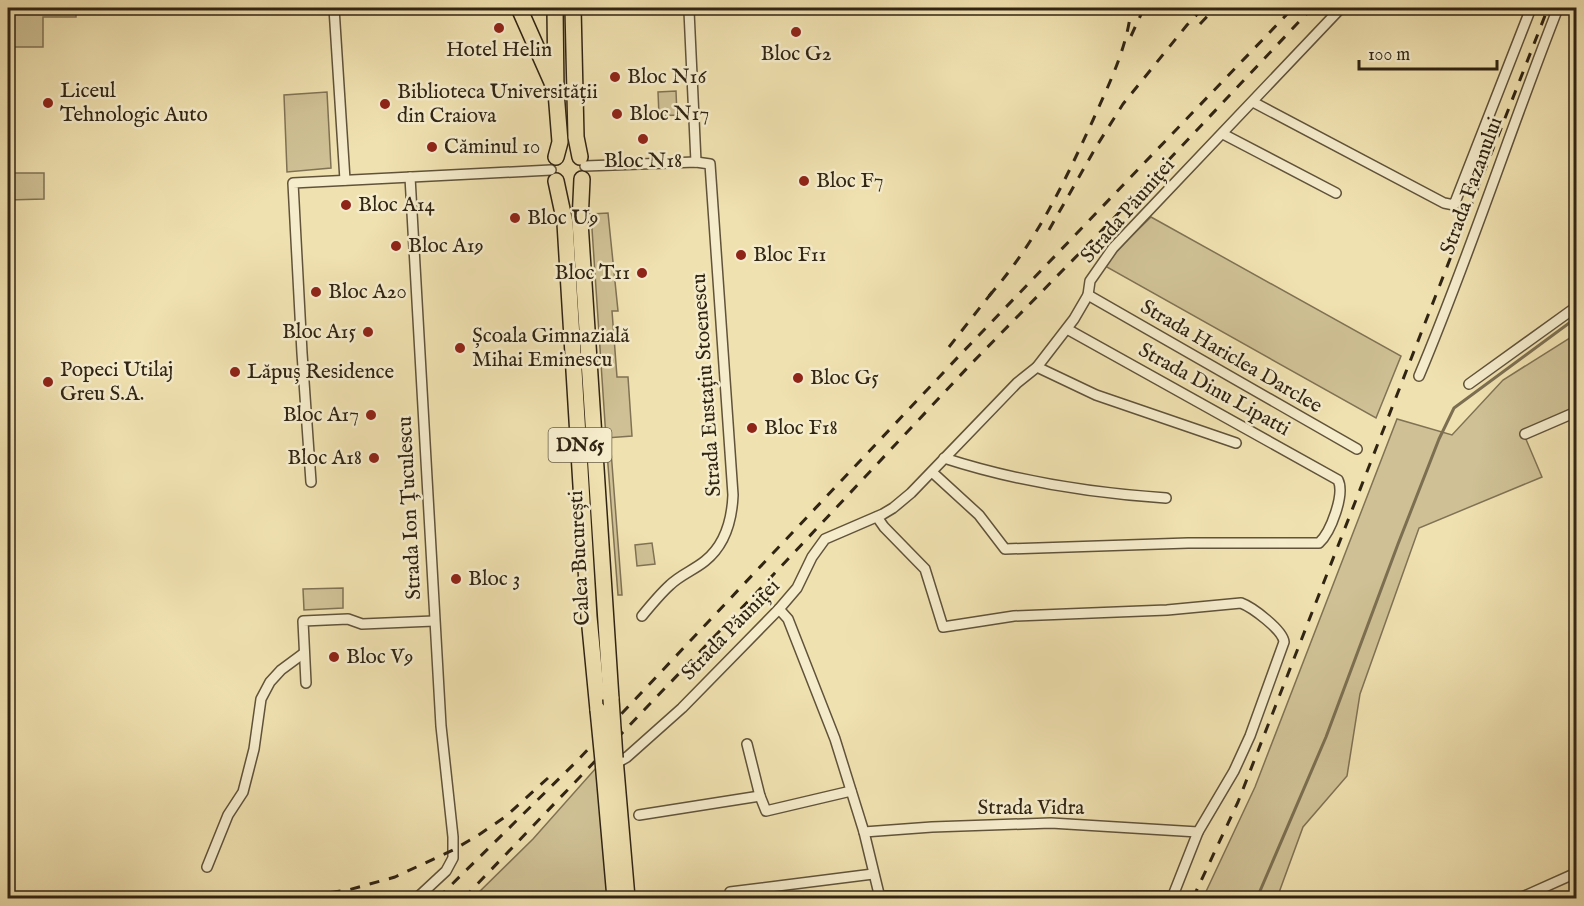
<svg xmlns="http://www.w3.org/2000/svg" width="1584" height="906" font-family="'IM FELL English',serif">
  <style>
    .green { fill: #cfc195; stroke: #807254; stroke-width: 1.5 }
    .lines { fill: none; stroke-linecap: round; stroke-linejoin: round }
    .stream { stroke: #7c6f51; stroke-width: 3 }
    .minor-casing { stroke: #60533a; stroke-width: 12 }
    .primary-casing { stroke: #302413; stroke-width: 18 }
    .minor { stroke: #f5eccc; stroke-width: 9 }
    .primary { stroke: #f0e1b0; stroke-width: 15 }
    .rail { stroke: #302413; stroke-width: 3; stroke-dasharray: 10 10; stroke-linecap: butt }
    .primary-bridge-casing { stroke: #302413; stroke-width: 18; stroke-linecap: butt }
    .primary-bridge { stroke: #f0e1b0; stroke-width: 15 }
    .poi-dot { fill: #8f2418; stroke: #f5eccc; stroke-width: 2 }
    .labels { text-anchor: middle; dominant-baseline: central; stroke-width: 5; stroke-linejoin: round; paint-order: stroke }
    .shield { fill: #f5eccc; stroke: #6b604a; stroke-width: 1.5 }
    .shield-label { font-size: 20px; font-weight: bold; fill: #302413 }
    .poi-label { font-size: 21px; fill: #302413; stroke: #f5eccc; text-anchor: start }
    .street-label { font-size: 21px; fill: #302413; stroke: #f5eccc }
  </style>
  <rect width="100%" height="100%" fill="#f0e1b0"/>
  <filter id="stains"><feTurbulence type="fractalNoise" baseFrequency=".00333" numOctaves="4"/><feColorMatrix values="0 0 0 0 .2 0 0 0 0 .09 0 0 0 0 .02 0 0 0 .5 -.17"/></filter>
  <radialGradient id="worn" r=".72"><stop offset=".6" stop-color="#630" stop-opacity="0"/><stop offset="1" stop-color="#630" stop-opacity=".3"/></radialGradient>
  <g class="green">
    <polygon points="8,8 76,8 76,17 43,17 43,47 8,47"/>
    <polygon points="676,91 677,115 659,116 658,92"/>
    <polygon points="327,92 331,168 287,172 284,95"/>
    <polygon points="8,173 44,173 44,199 8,200"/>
    <polygon points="608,213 618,311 612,311 617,377 628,377 632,436 606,438 591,214"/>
    <polygon points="1151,217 1401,356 1376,418 1105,266 1109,258"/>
    <polygon points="1576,334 1576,369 1574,370 1576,375 1576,408 1522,430 1542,477 1419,528 1360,694 1347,776 1303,827 1277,898 1203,898 1255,787 1397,419 1452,435 1503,380"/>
    <polygon points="611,451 622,595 618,595 607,452"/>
    <polygon points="652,543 655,564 637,566 635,545"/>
    <polygon points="343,588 343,608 304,610 303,589"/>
    <polygon points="596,768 607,891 594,898 473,898 533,839"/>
  </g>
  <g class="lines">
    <polyline class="stream" points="1257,898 1326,737 1398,544 1439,439 1454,408 1576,318"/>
    <g class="minor-casing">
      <g id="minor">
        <polyline points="334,8 345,180"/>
        <polyline points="691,8 689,11 696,162"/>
        <polyline points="1253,102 1444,203 1454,205 1531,8"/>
        <polyline points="1223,134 1336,193"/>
        <path d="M585 166 696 162 710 164 733 495C732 519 725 545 705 561 694 570 680 575 670 585 660 594 651 605 642 616"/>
        <polyline points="410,177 441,726 453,837 453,858 446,871 417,898"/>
        <polyline points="1088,295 1357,449"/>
        <polyline points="1037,367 1096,395 1236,443"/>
        <path d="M1419 376C1470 255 1510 130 1558 8"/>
        <polyline points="1469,384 1576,307"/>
        <polyline points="1525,434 1576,412"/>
        <path d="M944 458C1018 482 1089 493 1166 498"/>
        <path d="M932 472 979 515 1005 549 1188 543H1319C1331 532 1345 494 1338 480L1067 329"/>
        <polyline points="311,482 302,353 293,183 551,170"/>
        <path d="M877 517 884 527 925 569 943 627 1014 616 1167 610 1241 603C1252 607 1283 630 1284 642L1250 736 1234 771 1198 832 1172 898"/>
        <polyline points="779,609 788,619 835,739 864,832 880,898"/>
        <polyline points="306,683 303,621 348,619 362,624 434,621"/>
        <polyline points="747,744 760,796 766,811 851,791"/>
        <polyline points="615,764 627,757 682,708 779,609 797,588 812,557 825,539 883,514 893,508 911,493 1017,383 1037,367 1074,319 1088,295 1090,281 1113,248 1341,8"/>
        <polyline points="639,815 760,796"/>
        <polyline points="864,832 932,827 1051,823 1198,832"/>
        <polyline points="207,867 228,815 243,792 254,749 261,699 270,682 281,670 304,653"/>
        <polyline points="730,892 873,874"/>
        <polyline points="879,896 1173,896"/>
        <polyline points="1520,898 1576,873"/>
      </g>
    </g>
    <g class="primary-casing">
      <g id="primary">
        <polyline points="519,8 554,87"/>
        <polyline points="555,8 556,92 560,142 556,157"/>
        <polyline points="573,8 576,137 580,157"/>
        <polyline points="582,179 580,222 611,699"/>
        <polyline points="556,181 565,223 589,617 598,710"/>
        <polyline points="615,758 627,898"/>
        <polyline points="603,761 615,898"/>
      </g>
    </g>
    <use href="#minor" class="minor"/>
    <use href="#primary" class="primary"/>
    <g class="rail">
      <polyline points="1200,24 1215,8"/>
      <polyline points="1131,36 1144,8"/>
      <polyline points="1049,230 1096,147 1123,104 1187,25 1203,8"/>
      <path d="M989 296C1037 241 1063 185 1093 120 1109 84 1128 46 1131 8"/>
      <polyline points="949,347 993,291"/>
      <polyline points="291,898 348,890 395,877 453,850 477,836 505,817 548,778"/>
      <polyline points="438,898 576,762 959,356 1293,8"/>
      <polyline points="464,898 759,590 970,365 1112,220 1312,8"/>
      <polyline points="1193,898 1238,802 1548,8"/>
    </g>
    <g class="primary-bridge-casing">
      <g id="primary-bridge">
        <polyline points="611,699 615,758"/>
        <polyline points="598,710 603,761"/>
      </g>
    </g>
    <use href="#primary-bridge" class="primary-bridge"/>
  </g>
  <g class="poi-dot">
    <circle cx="499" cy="28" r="6"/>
    <circle cx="796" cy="32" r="6"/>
    <circle cx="615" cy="77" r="6"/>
    <circle cx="48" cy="103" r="6"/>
    <circle cx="385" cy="104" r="6"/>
    <circle cx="617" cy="114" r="6"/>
    <circle cx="643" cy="139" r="6"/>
    <circle cx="432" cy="147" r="6"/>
    <circle cx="804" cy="181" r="6"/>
    <circle cx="346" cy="205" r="6"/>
    <circle cx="515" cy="218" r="6"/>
    <circle cx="396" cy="246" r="6"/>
    <circle cx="741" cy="255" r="6"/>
    <circle cx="642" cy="273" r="6"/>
    <circle cx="316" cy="292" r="6"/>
    <circle cx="368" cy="332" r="6"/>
    <circle cx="460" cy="348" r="6"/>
    <circle cx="235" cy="372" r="6"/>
    <circle cx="798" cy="378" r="6"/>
    <circle cx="48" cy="382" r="6"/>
    <circle cx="371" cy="415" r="6"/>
    <circle cx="752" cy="428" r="6"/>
    <circle cx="374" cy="458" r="6"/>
    <circle cx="456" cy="579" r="6"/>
    <circle cx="334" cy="657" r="6"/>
  </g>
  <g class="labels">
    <rect class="shield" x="548.5" y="428" width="63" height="34" rx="4.5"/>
    <g class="shield-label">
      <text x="580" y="445">DN65</text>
    </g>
    <g class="poi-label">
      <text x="499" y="50" text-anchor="middle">Hotel Helin</text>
      <text x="796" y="54" text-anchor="middle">Bloc G2</text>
      <text x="627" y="77">Bloc N16</text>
      <text x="60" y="91">Liceul<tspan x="60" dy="24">Tehnologic Auto</tspan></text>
      <text x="397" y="92">Biblioteca Universității<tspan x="397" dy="24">din Craiova</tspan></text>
      <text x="629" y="114">Bloc N17</text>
      <text x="444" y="147">Căminul 10</text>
      <text x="643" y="161" text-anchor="middle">Bloc N18</text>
      <text x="816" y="181">Bloc F7</text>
      <text x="358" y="205">Bloc A14</text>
      <text x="527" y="218">Bloc U9</text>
      <text x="408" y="246">Bloc A19</text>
      <text x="753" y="255">Bloc F11</text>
      <text x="630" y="273" text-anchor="end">Bloc T11</text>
      <text x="328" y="292">Bloc A20</text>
      <text x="356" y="332" text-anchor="end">Bloc A15</text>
      <text x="472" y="336">Școala Gimnazială<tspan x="472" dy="24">Mihai Eminescu</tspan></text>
      <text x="60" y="370">Popeci Utilaj<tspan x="60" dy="24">Greu S.A.</tspan></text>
      <text x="247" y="372">Lăpuș Residence</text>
      <text x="810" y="378">Bloc G5</text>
      <text x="359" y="415" text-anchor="end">Bloc A17</text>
      <text x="764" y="428">Bloc F18</text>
      <text x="362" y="458" text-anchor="end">Bloc A18</text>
      <text x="468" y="579">Bloc 3</text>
      <text x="346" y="657">Bloc V9</text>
    </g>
    <g class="street-label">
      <text transform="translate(1472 186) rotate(-70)">Strada Fazanului</text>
      <text transform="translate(1128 211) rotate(-49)">Strada Păuniței</text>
      <text transform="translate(1231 357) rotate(30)">Strada Hariclea Darclee</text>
      <text transform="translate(707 385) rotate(-94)">Strada Eustațiu Stoenescu</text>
      <text transform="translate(1214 390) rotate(29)">Strada Dinu Lipatti</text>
      <text transform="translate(410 508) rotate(-93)">Strada Ion Țuculescu</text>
      <text transform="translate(580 558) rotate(-93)">Calea București</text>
      <text transform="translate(731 630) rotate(-46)">Strada Păuniței</text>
      <text x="1031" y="808">Strada Vidra</text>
    </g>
  </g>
  <rect width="1584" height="906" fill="none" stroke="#f0e1b0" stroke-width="30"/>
  <rect x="9" y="9" width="1566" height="888" fill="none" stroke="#302413" stroke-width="3"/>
  <rect x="15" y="15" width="1554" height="876" fill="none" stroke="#302413" stroke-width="1.5"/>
  <path d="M1359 60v9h138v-9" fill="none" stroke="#302413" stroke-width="3"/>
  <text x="1368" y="60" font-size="18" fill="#302413" stroke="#f5eccc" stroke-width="4.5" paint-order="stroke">100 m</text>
  <rect width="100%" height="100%" filter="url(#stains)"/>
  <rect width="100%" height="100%" fill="url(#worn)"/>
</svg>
